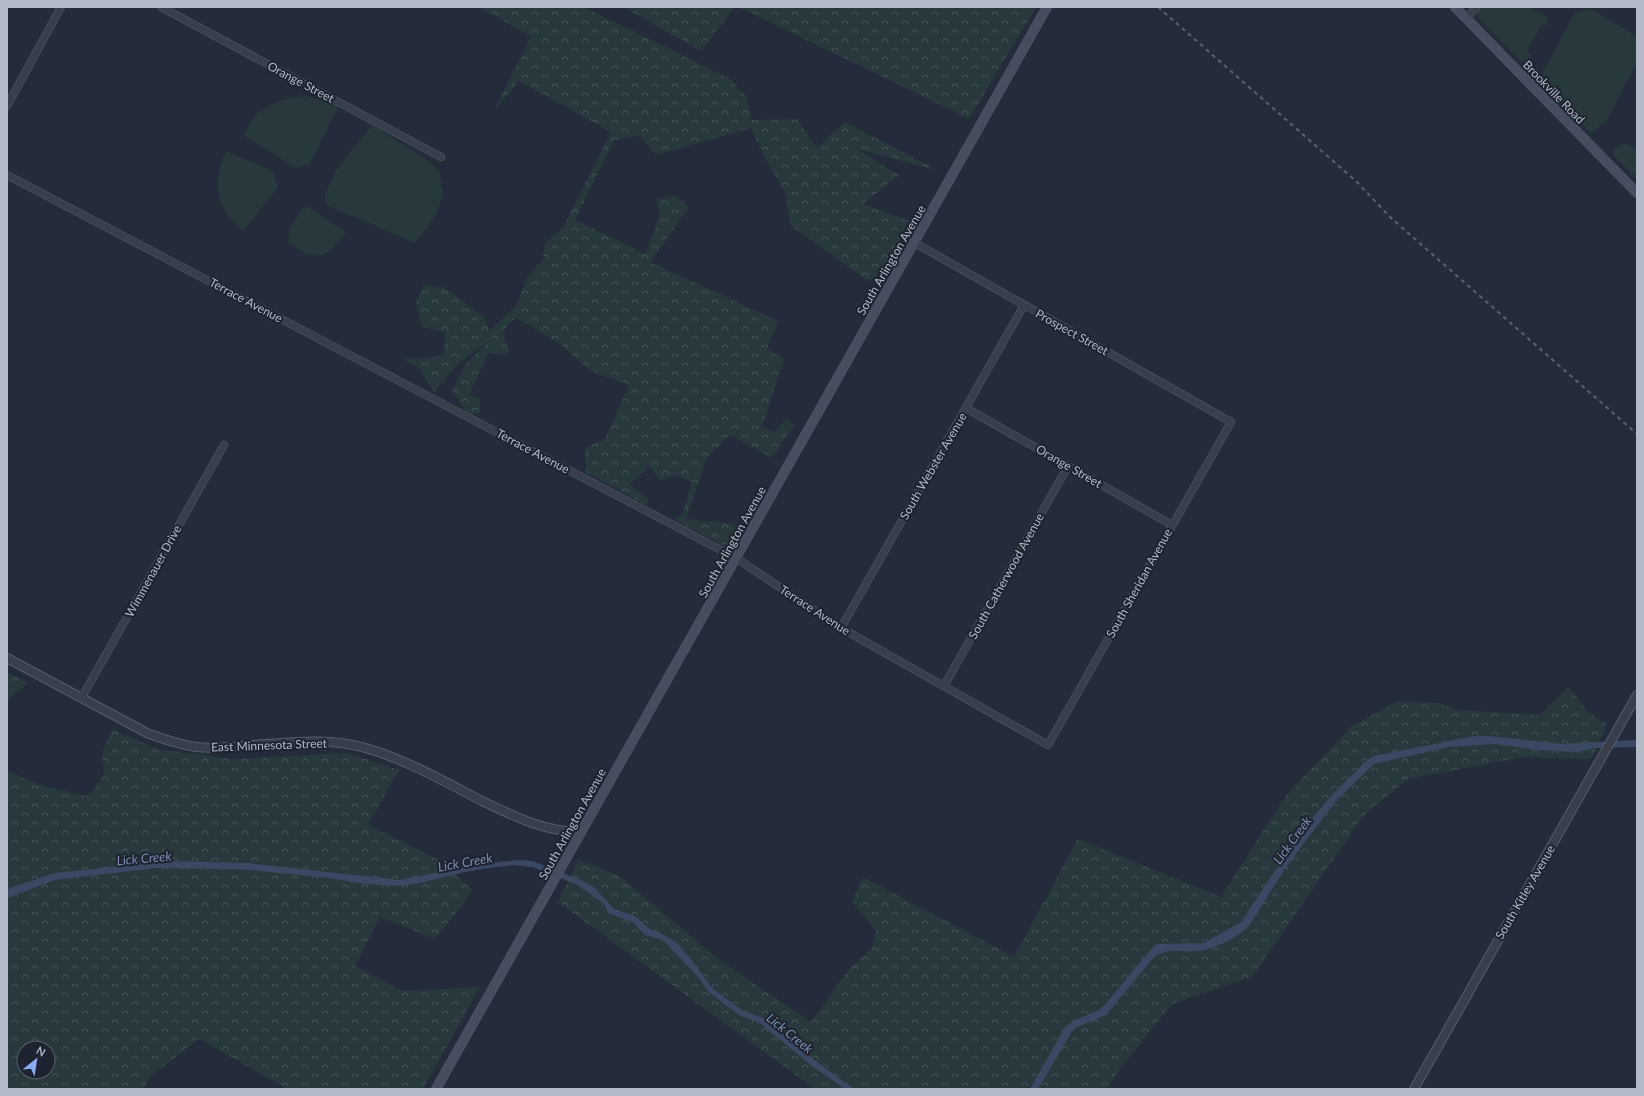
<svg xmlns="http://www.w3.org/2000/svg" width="1644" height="1096" font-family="Lato,sans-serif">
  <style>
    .green { fill: #27393d }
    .forest { fill: url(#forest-crowns); fill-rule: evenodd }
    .water { fill: #3a4863 }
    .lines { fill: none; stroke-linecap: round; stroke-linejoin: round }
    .minor-casing { stroke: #565c69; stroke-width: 8 }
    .tertiary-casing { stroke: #565c69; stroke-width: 10 }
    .secondary-casing { stroke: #565c69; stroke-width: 10 }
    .minor { stroke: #383e4b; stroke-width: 7 }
    .tertiary { stroke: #383e4b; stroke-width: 8 }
    .secondary { stroke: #464d5e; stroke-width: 9 }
    .rail { stroke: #5a6272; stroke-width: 2; stroke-dasharray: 4 4; stroke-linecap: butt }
    .labels { text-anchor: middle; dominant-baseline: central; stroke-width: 4; stroke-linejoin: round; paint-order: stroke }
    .street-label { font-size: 12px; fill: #b3b9c7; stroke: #1d2330 }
    .water-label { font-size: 13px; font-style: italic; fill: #7c8dad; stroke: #1d2330 }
  </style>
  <defs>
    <pattern id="forest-crowns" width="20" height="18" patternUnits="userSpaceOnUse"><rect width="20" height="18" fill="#27393d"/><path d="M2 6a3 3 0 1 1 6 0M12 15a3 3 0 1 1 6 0" fill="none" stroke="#445458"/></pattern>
  </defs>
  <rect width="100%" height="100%" fill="#242c3b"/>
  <g class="green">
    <polygon points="1481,7 1529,7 1547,17 1548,25 1547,26 1542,24 1527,51 1531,54 1527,62 1521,61 1478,18 1477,11"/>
    <polygon points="1588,9 1594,11 1636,36 1637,34 1637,61 1607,120 1593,132 1589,131 1542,82 1540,78 1574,14 1582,10"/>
    <polygon points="306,96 325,100 338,106 310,164 296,168 243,135 256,114 278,101"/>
    <polygon points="372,125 426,159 439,169 443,194 436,215 415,243 326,205 325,194 336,170"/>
    <polygon points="1623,143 1637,149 1637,179 1614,156 1614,150"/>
    <path d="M226 151 273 171 278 187 243 231C215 208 211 184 226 151Z"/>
    <path d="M308 207 346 232C327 259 315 263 288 242L289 229 302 209Z"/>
  </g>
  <g class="forest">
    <polygon points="478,7 583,7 729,78 746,96 751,120 797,119 817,148 845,122 939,171 855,148 899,175 863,204 909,221 878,280 865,279 790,225 786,193 769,166 751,128 656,155 640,136 614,140 575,220 645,254 660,215 656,199 675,195 689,207 650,262 778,321 767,349 784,359 762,427 775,432 786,419 794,425 772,458 730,435 707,458 686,519 729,523 740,527 730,549 675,520 682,515 692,482 677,475 660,480 650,466 629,484 649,500 646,505 586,472 585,448 605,439 629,385 589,370 561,345 515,317 503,332 510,355 488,353 469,395 480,398 480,413 468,414 452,391 467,362 494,337 462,360 434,392 418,367 402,358 425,358 444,355 445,333 421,326 416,302 424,285 444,287 485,318 489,331 516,306 528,276 543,260 545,243 563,228 611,132 519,81 494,111 531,36"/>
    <polygon points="623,7 735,7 701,51"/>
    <polygon points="739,7 1036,7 969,119"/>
    <polygon points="7,672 28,683 7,701"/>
    <polygon points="1569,687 1588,712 1607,724 1592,759 1524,757 1408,779 1364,815 1252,977 1172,1004 1121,1067 1107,1089 815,1089 558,902 578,860 618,875 721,961 811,1022 849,969 872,948 876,931 852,902 863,877 1014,957 1078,839 1221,897 1284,798 1351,727 1398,701 1438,703 1458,710 1540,715"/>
    <path d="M112 729 157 749 231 759 347 753 399 770 368 825 439 860 473 891 435 939 380 917 355 966 403 991 480 987 423 1089H288L199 1039 152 1075 143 1089H7V771L46 787 88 796 104 776 102 754ZM24 1048H48V1072H24Z"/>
  </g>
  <g class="water">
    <path d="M1475 736H1488L1562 744 1637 740V747L1596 748 1576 752 1539 750 1495 744 1449 747 1374 764 1335 802 1286 867 1249 926C1238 937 1213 950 1197 951 1180 953 1169 947 1154 957L1106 1015 1075 1028 1071 1033 1038 1089H1030L1065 1027 1073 1021 1101 1009 1154 946 1159 944 1204 943 1241 922 1272 875 1314 816 1334 793 1365 762 1373 756Z"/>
    <polygon points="520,860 533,861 583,881 594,887 614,909 635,916 651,930 658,932 666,936 677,943 689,957 713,989 743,1011 763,1018 817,1062 854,1089 845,1089 812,1066 760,1023 741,1016 724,1004 708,991 699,978 663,940 645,935 634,923 608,913 604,904 578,885 532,867 513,865 489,868 465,872 416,884 396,886 365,884 321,877 237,869 156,868 55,880 7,898 7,889 55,873 170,861 248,863 399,880 487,863"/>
  </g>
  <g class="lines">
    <g class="minor-casing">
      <g id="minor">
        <polyline points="161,7 441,157"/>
        <polyline points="1466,18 1477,7"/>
        <polyline points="7,106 61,7"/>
        <polyline points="7,175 736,558 841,628 1048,745 1231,422 915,243"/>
        <polyline points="966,408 1172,525"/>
        <polyline points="841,628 1024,305"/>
        <polyline points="944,686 1068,466"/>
        <polyline points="82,697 224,445"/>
      </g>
    </g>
    <g class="tertiary-casing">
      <g id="tertiary">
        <path d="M7 658 147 733C164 739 179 745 197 747 212 749 227 747 242 746 284 743 328 736 369 749 409 761 447 783 484 802 516 817 545 832 581 832"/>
        <polyline points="1414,1089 1637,695"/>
      </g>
    </g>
    <g class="secondary-casing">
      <g id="secondary">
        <polyline points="1455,7 1637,193"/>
        <polyline points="436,1089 1047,7"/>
      </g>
    </g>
    <use href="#minor" class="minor"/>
    <use href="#tertiary" class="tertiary"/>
    <use href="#secondary" class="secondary"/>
    <polyline class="rail" points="1158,7 1357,182 1391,218 1637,434"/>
  </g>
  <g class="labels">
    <g class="street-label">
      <text transform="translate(301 82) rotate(28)">Orange Street</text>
      <text transform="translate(1554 92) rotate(46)">Brookville Road</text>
      <text transform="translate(891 260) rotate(-60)">South Arlington Avenue</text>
      <text transform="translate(246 300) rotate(28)">Terrace Avenue</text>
      <text transform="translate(1072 332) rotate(29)">Prospect Street</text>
      <text transform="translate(533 451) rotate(28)">Terrace Avenue</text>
      <text transform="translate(933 466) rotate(-60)">South Webster Avenue</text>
      <text transform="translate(1069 466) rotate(30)">Orange Street</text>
      <text transform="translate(732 542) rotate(-61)">South Arlington Avenue</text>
      <text transform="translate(153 571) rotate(-61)">Wimmenauer Drive</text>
      <text transform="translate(1006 576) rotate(-61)">South Catherwood Avenue</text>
      <text transform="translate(1139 583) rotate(-61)">South Sheridan Avenue</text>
      <text transform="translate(815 610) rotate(33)">Terrace Avenue</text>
      <text transform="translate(269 745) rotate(-2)">East Minnesota Street</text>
      <text transform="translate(572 824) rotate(-61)">South Arlington Avenue</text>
      <text transform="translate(1525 892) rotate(-60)">South Kitley Avenue</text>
    </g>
    <g class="water-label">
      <text transform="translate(1292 840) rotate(-54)">Lick Creek</text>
      <text transform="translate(144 858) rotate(-5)">Lick Creek</text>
      <text transform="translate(465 862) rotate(-10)">Lick Creek</text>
      <text transform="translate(790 1033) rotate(39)">Lick Creek</text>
    </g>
  </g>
  <rect width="1644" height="1096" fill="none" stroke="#b3b9c7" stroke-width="16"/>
  <g transform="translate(36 1060) rotate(30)"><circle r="19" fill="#1d2330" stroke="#595f6c"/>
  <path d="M0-3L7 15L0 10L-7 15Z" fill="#8caaf3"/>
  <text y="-6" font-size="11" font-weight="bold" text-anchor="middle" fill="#b3b9c7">N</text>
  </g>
</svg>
